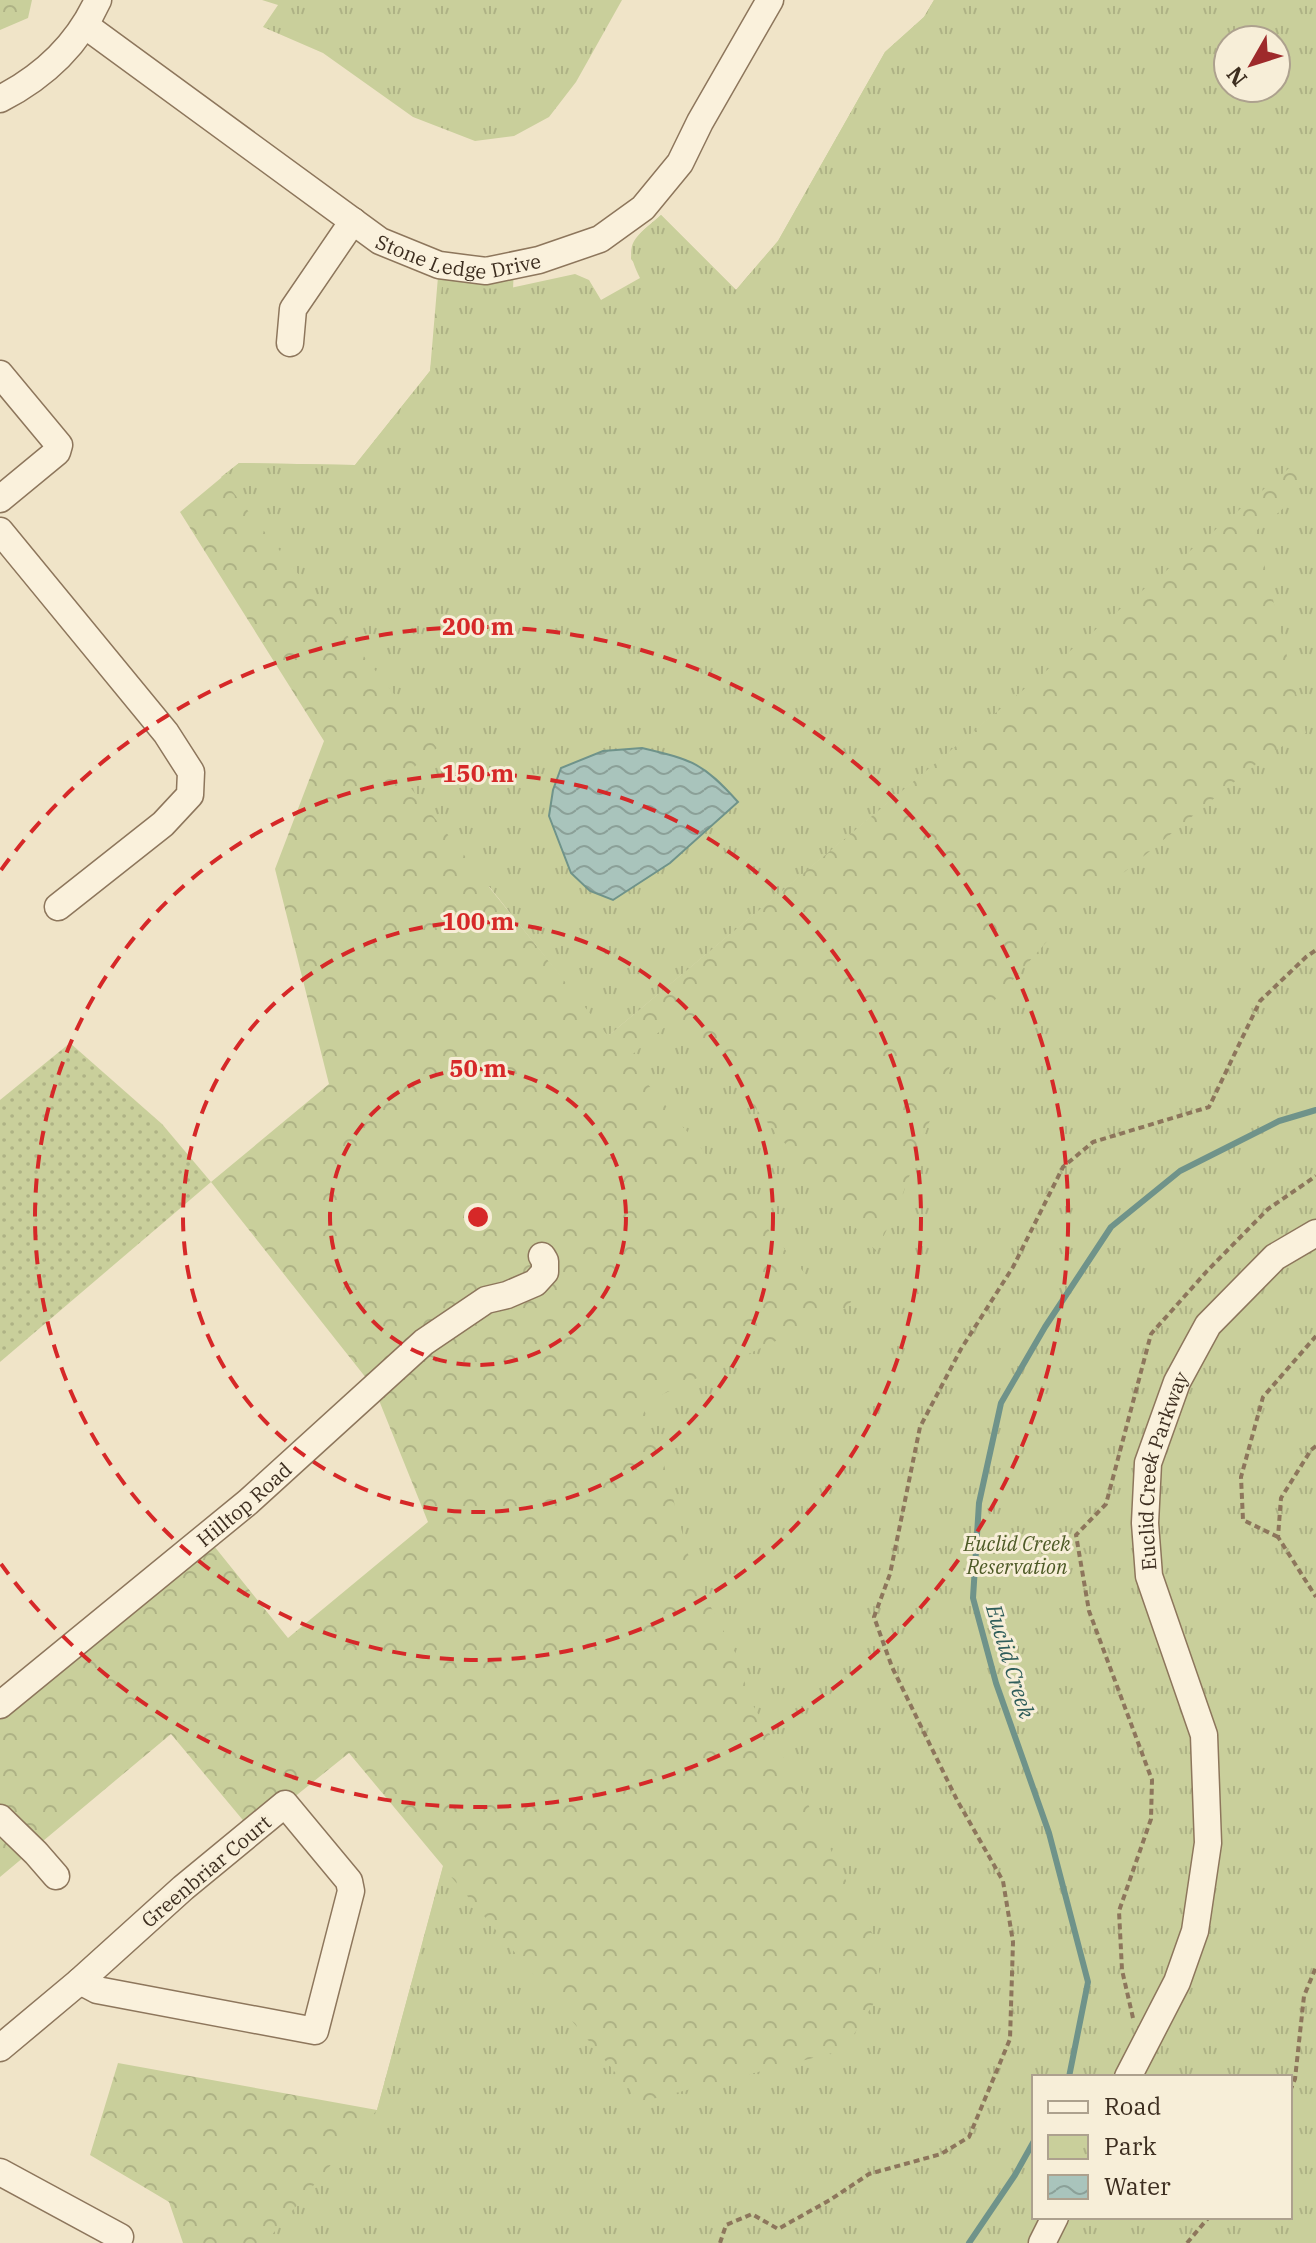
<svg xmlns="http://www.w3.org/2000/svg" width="1316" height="2243" font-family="'IBM Plex Serif',serif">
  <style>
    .grass { fill: url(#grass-dots) }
    .forest { fill: url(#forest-crowns); fill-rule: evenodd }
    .park { fill: url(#park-tufts); fill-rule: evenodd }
    .water { fill: url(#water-waves); stroke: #6f938a; stroke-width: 2 }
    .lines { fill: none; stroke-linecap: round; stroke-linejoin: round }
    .stream { stroke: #6f938a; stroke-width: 6 }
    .minor-casing { stroke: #8d765c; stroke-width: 29 }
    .path { stroke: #8d765c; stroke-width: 4; stroke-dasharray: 6 4; stroke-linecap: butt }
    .minor { stroke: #faf1dc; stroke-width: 26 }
    .ring { fill: none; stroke: #d62828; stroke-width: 4; stroke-dasharray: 14 10 }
    .labels { text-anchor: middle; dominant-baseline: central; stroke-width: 6; stroke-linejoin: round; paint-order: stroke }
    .street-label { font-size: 20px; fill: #3d2e20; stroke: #f7eed8 }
    .park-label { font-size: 20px; font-style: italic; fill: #4d5a26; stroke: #f7eed8 }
    .water-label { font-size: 22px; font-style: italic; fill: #2f5d5a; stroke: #f7eed8 }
    .centre { fill: #d62828; stroke: #f7eed8; stroke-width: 4 }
    .ring-label { font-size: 24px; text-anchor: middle; font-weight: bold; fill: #d62828; stroke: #f7eed8; stroke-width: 6; stroke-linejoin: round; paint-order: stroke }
  </style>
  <defs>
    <pattern id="grass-dots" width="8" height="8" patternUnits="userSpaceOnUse" patternTransform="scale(2)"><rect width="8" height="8" fill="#c9cf9b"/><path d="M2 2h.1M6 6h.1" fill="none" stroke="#aeb285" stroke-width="1.8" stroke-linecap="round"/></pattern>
    <pattern id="forest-crowns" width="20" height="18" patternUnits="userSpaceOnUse" patternTransform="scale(2)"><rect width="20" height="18" fill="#c9cf9b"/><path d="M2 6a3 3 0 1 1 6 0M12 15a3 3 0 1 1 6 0" fill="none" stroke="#aeb285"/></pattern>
    <pattern id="park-tufts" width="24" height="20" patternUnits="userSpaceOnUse" patternTransform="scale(2)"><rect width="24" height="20" fill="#c9cf9b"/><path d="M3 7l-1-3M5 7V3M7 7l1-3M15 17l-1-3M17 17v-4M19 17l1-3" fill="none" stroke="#aeb285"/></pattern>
    <pattern id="water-waves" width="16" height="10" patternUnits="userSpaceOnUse" patternTransform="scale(2)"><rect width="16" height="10" fill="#a9c4bc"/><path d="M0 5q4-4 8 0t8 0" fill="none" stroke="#8ba098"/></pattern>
  </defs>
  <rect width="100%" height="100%" fill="#f0e4c8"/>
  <polygon class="grass" points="70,1043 162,1124 211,1182 0,1362 0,1100"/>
  <g class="forest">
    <polygon points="0,0 32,0 28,18 0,30"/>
    <path d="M934 0H1316V2243H183L169 2202 90 2155 118 2063 377 2110 443 1866 349 1753 252 1831 171 1734 0 1877V1705L206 1536 288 1638 428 1522 374 1388 211 1182 329 1084 275 869 324 741 180 512 239 463 355 465 430 371 439 265H514L489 887 609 1035 997 711 631 259C631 236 645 230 661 215L736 290 778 241 885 52 924 17ZM1228 40H1276V88H1228ZM1034 2077H1290V2217H1034Z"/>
  </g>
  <g class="park">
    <polygon points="262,0 622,0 576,82 549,117 514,136 475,141 413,117 323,53 263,27 278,5"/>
    <path d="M934 0H1316V2243H265L377 2110 443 1867 640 2102 844 2050 879 1995V1947L796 1780 750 1700 737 1656 705 1596 688 1554 663 1461 642 1404 848 1307 860 1285 826 1299 627 1059 678 1016 876 1252 899 1204 960 1039 1066 920 1267 755 1306 733 1256 531C1277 512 1310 496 1293 465L608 1036 402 777 437 748 221 477 239 463 355 465 430 371 442 287 506 289 575 274 589 280 601 300 640 278C622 242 634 239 661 215L736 290 778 241 885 52 924 17ZM1228 40H1276V88H1228ZM1034 2077H1290V2217H1034Z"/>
  </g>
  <path class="water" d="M642 748C693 760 703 763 738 802L670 863 613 900 590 891 571 873 549 816 553 790 561 768 603 751Z"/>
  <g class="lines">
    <g class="stream">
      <polyline points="1069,2077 1088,1982 1049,1833 996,1683 973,1598 979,1503 1001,1403 1045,1327 1111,1227 1180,1171 1279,1121 1316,1110"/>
      <polyline points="969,2243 1015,2175 1034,2141"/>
    </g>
    <g class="minor-casing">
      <g id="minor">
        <path id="s1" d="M86 26 380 241 439 265 486 271 539 260 600 239 643 208 680 163 700 122 770 0"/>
        <path d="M0 99C43 77 78 44 98 0"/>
        <polyline points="290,343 293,309 353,221"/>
        <polyline points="0,374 59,445 57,452 0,499"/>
        <polyline points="0,531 166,733 191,772 190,795 163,824 58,907"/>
        <path id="s2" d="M0 1705 248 1502 424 1342 486 1300 507 1295 535 1283 545 1272V1261L542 1256"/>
        <polygon points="285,1804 349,1881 351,1891 315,2031 97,1990 80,1981 183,1888"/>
        <polyline points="0,1818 36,1853 56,1876"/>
        <polyline points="0,2048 80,1981"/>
        <path id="s3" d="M1128 2077 1177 1982 1195 1931 1208 1843 1204 1735 1149 1576 1145 1523 1148 1463 1177 1382 1208 1325 1275 1257 1316 1233"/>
        <polyline points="0,2172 120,2237"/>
        <polyline points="1042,2243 1055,2217"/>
      </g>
    </g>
    <g class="path">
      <polyline points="1316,1446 1311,1450 1281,1498 1278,1537 1316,1597"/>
      <polyline points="1278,1537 1243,1520 1241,1477 1263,1397 1316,1336"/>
      <polyline points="1133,2018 1122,1970 1119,1911 1151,1819 1152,1780 1089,1611 1076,1535 1106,1504 1151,1334 1207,1271 1268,1209 1316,1176"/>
      <polyline points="1290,2091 1295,2079 1304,1996 1316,1967"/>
      <polyline points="720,2243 726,2225 752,2214 778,2229 830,2200 869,2174 941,2154 969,2137 1010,2039 1013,1942 1003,1881 957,1800 892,1667 874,1617 890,1574 920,1427 961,1349 1013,1267 1063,1167 1093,1142 1209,1107 1260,1001 1306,957 1316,950"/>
      <polyline points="1187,2243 1209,2217"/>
    </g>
    <use href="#minor" class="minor"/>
  </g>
  <g class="ring">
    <circle cx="478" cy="1217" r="148"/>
    <circle cx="478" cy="1217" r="295"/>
    <circle cx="478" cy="1217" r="443"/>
    <path d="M1 870A590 590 0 1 1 1 1564"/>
  </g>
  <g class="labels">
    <g class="street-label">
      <text stroke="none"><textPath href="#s1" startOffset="446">Stone Ledge Drive</textPath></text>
      <text stroke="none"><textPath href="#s3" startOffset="634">Euclid Creek Parkway</textPath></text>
      <text stroke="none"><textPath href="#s2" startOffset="316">Hilltop Road</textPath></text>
      <text transform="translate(206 1871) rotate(-40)">Greenbriar Court</text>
    </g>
    <g class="park-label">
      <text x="1017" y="1543">Euclid Creek<tspan x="1017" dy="23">Reservation</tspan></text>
    </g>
    <g class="water-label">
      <text transform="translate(1011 1661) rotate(73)">Euclid Creek</text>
    </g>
  </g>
  <circle cx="478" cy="1217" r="12" class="centre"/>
  <g class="ring-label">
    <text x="478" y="635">200 m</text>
    <text x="478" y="782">150 m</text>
    <text x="478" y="930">100 m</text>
    <text x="478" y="1077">50 m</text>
  </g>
  <rect x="1032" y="2075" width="260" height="144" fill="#f7eed8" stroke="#ada18e" stroke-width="2"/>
  <rect x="1048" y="2101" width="40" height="12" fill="#faf1dc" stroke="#ada18e" stroke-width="2"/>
  <text x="1104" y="2115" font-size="24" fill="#3d2e20">Road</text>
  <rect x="1048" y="2135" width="40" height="24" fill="url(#park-tufts)" stroke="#ada18e" stroke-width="2"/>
  <text x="1104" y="2155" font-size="24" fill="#3d2e20">Park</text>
  <rect x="1048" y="2175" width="40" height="24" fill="url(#water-waves)" stroke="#ada18e" stroke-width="2"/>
  <text x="1104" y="2195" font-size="24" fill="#3d2e20">Water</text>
  <g transform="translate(1252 64) rotate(231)"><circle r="38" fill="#f7eed8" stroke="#ada18e" stroke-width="2"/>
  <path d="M0-6L14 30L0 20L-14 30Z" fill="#9e2a2b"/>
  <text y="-12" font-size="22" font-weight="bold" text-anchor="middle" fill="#3d2e20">N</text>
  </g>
</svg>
